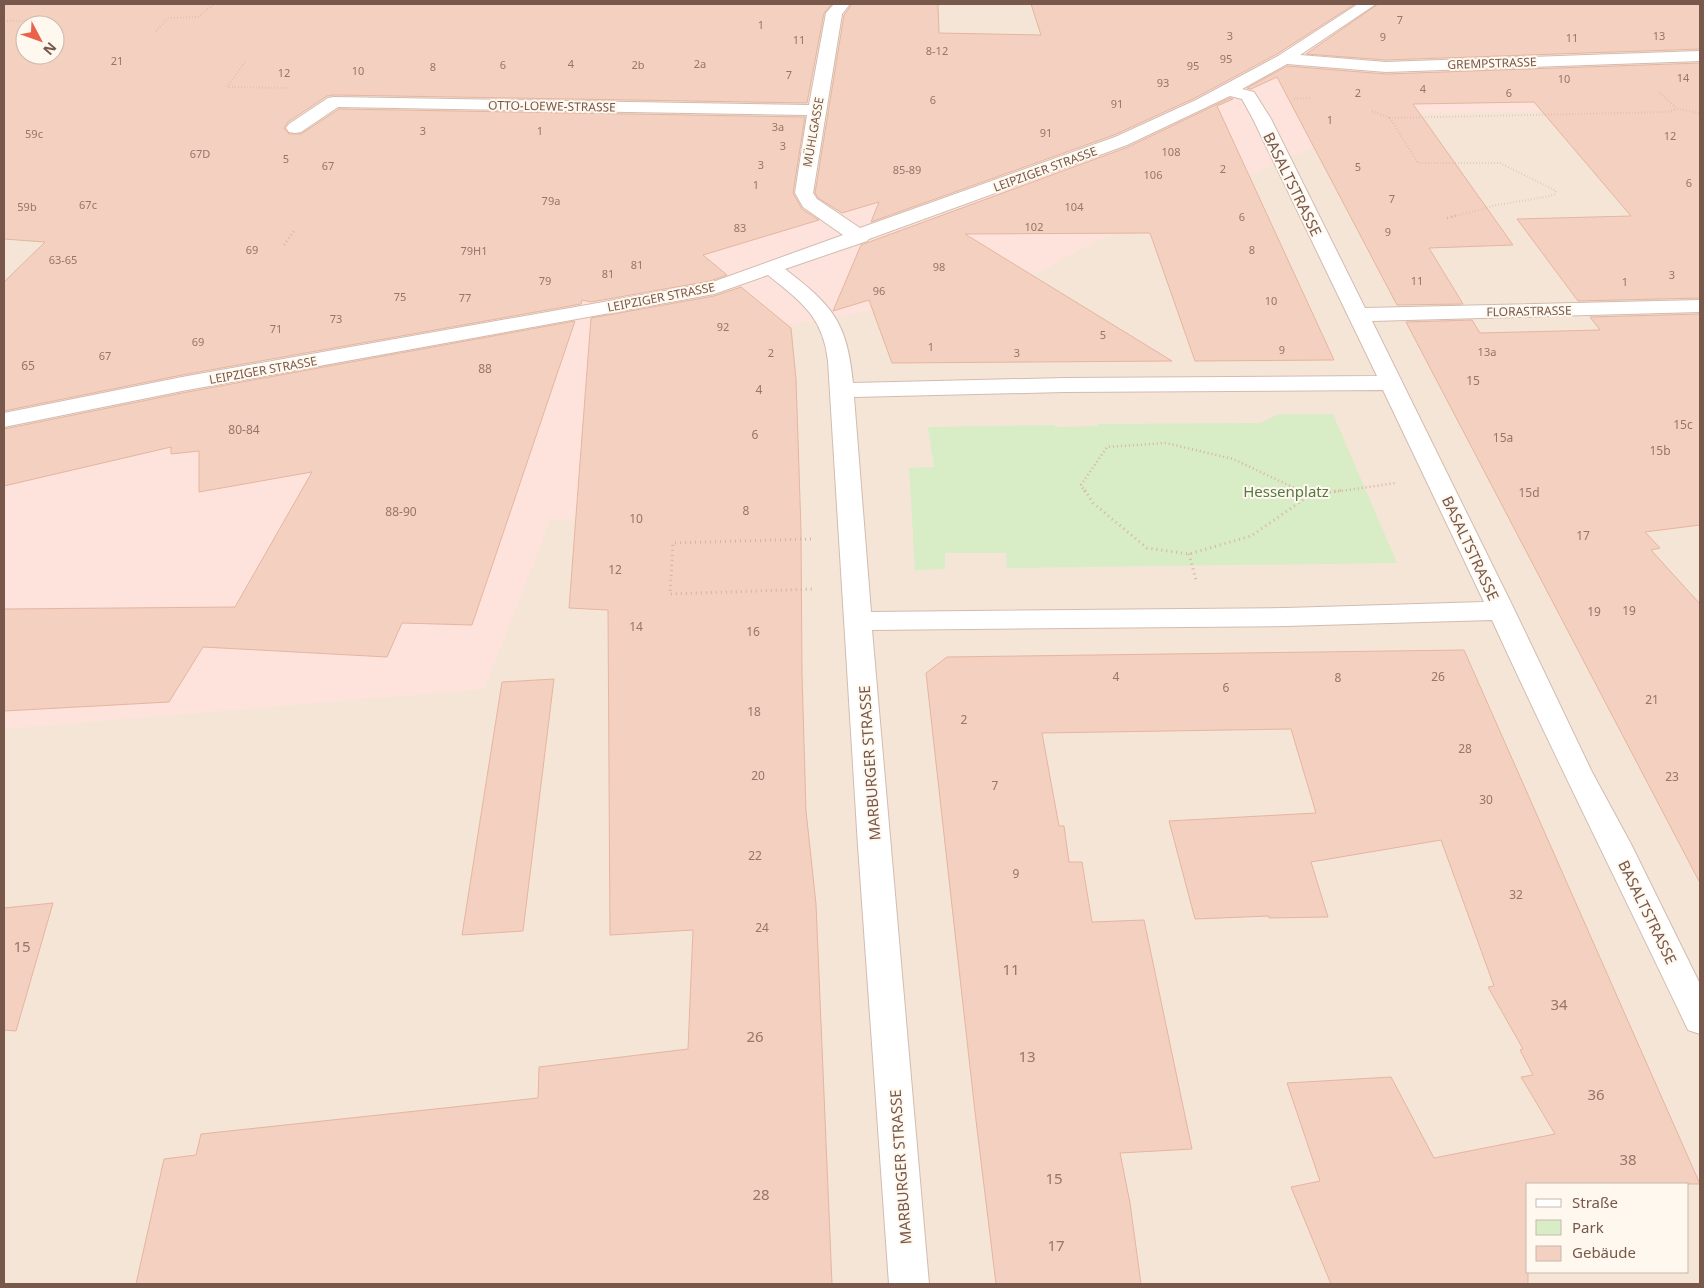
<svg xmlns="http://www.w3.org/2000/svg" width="1704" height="1288" font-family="'Noto Sans',sans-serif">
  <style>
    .residential { fill: #f5e5d7; fill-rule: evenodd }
    .commercial { fill: #fde3dc }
    .green { fill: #d8ecc6 }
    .building { fill: #f3d0bf; stroke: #e6b59f; fill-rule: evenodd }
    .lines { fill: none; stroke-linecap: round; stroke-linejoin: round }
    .minor-casing { stroke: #d2bcb0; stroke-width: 2 }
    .path-far2 { stroke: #d9b3a2; stroke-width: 2; stroke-dasharray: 0.5 2.5; stroke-linecap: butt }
    .path-far1 { stroke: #d9b3a2; stroke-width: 2.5; stroke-dasharray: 1 3; stroke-linecap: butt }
    .path { stroke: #d9b3a2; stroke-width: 3; stroke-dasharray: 1 4; stroke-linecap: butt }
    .minor { fill: #fff; fill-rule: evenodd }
    .labels { text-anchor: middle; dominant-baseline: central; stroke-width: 4; stroke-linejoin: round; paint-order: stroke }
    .far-number-label { font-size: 11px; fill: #977668 }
    .far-street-label { font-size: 12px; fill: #78584b; stroke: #fff8ef }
    .number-label { font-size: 12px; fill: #977668 }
    .street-label { font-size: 15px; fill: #78584b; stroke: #fff8ef }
    .park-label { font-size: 15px; fill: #557940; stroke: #fff8ef }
    .near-number-label { font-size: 15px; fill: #977668 }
  </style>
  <rect width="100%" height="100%" fill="#fdf3e8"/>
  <path class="residential" d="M4 4H1700V1284H4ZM25 25H55V55H25ZM1528 1184H1688V1272H1528Z"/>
  <polygon class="commercial" points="1269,4 1583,4 1659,109 1391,114 1097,241 1011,287 788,325 801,530 551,519 484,689 4,729 4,343 275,293 521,251 1012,119"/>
  <polygon class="green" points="1279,414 1333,414 1397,563 1007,568 1006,553 945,553 945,569 915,570 909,468 934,467 928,427 1055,425 1055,427 1097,426 1098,424 1260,423"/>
  <g class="building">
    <path d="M4 4H832L824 13 807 103 334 95 327 96 288 122 284 128 289 134H301L339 109 805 117 793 193 802 209 819 220 703 255 727 275 710 281 591 302 582 300 581 304 182 375 4 411V282L45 242 4 239ZM25 25H55V55H25Z"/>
    <polygon points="852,4 938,4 939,33 1041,35 1031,4 1355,4 1277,54 1195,98 1114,135 871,222 879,202 842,213 818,198 815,193 844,15"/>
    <polygon points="1378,4 1700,4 1700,49 1386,60 1306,54"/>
    <polygon points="1700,63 1700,298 1578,301 1517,219 1631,216 1534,102 1413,104 1513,245 1429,248 1463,304 1397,305 1277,77 1251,89 1247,88 1287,66 1386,74"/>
    <polygon points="1230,98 1233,99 1217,106 1334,360 1195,361 1150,233 965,234 1172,361 892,363 869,300 833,311 861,245 1128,147"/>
    <polygon points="741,287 791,328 796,379 801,530 802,674 806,811 816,904 832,1284 136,1284 164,1159 196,1155 201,1134 538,1098 539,1067 688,1049 693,930 610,935 608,610 569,608 591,318 714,296"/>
    <polygon points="1700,314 1700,525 1645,532 1660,548 1651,550 1700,604 1700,883 1406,322 1472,320 1480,333 1600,330 1590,317"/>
    <polygon points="575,321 472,625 402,623 387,657 203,647 169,702 4,711 4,609 235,607 312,472 199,492 199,451 171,454 171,447 4,486 4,429 182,393"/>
    <polygon points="1464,650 1700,1184 1528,1184 1528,1284 1331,1284 1291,1187 1320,1181 1287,1083 1391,1077 1434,1158 1555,1134 1521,1077 1533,1075 1520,1050 1523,1049 1488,987 1494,986 1441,840 1311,862 1328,917 1269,918 1269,916 1195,919 1169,821 1316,813 1291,729 1042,733 1059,826 1064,826 1069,862 1082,862 1092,922 1144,920 1192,1149 1120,1153 1130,1203 1141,1284 996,1284 975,1112 926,673 947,657"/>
    <polygon points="554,679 523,931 462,935 502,682"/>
    <polygon points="53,903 16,1031 4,1030 4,908"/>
  </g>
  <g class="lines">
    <g class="minor-casing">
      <path id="minor" d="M834 4H850L842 14 813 193 817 199 860 228 1115 137 1196 100 1278 56 1358 4H1376L1300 55 1386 62 1700 51V61L1386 72 1287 64 1242 89 1254 92 1271 119 1365 308 1700 300V312L1372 321 1515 611 1592 772 1631 844 1700 984V1034L1688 1030C1623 893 1555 758 1492 620L1286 626 872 630 929 1284H889L858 846 828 361C823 316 801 302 768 275L714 294 182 391 4 427V413L182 377 710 283 843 235 803 207 795 193 807 115 338 107 301 132 295 133 289 132 286 128 289 124 328 98 334 97 809 105 826 13ZM1230 96 1242 99 1253 119 1377 376 1065 378 853 383C847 322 833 306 785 269L867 241 869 239 1127 145ZM1383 390 1484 602 1286 608 871 612 854 397 1065 392Z"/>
    </g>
    <g class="path-far2">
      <polyline points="4,21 55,20"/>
      <polyline points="156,31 168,18 198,17 214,4"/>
      <polyline points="245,62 227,87 288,88"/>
      <polyline points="1660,93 1677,109 1700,113"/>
      <polyline points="1294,99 1310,98"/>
      <polyline points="1372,111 1390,118"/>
      <polyline points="1452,217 1497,205 1550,196 1555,194 1556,191 1500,163 1418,163 1390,118 1668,112 1677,109"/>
    </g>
    <g class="path-far1">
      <polyline points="1447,218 1457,215"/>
      <polyline points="284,245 294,231"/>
      <polyline points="1085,492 1081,485 1107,447 1166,443 1233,459 1303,492"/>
      <polyline points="1334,492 1396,483"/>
    </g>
    <g class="path">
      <polyline points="1085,490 1093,503 1147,548 1189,554 1251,536 1310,495"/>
      <polyline points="1300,490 1310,495"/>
      <polyline points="1310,495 1343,490"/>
      <polyline points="811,539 673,543 670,594 813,589"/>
      <polyline points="1189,554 1196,580"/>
    </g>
    <use href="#minor" class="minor"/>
  </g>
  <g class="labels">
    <g class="far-number-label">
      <text x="1400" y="19">7</text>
      <text x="761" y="24">1</text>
      <text x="1230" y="35">3</text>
      <text x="1659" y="35">13</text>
      <text x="1383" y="36">9</text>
      <text x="1572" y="37">11</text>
      <text x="799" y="39">11</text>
      <text x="937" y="50">8-12</text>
      <text x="1226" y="58">95</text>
      <text x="117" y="60">21</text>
      <text x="571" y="63">4</text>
      <text x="700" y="63">2a</text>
      <text x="503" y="64">6</text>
      <text x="638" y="64">2b</text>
      <text x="1193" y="65">95</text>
      <text x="433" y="66">8</text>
      <text x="358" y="70">10</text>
      <text x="284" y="72">12</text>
      <text x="789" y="74">7</text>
      <text x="1683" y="77">14</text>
      <text x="1564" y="78">10</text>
      <text x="1163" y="82">93</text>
      <text x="1423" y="88">4</text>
      <text x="1358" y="92">2</text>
      <text x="1509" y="92">6</text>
      <text x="933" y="99">6</text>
      <text x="1117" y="103">91</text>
      <text x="1330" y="119">1</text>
      <text x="778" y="126">3a</text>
      <text x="423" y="130">3</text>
      <text x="540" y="130">1</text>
      <text x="1046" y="132">91</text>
      <text x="34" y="133">59c</text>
      <text x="1670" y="135">12</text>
      <text x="783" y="145">3</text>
      <text x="1171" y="151">108</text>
      <text x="200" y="153">67D</text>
      <text x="286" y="158">5</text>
      <text x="761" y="164">3</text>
      <text x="328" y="165">67</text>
      <text x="1358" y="166">5</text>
      <text x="1223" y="168">2</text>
      <text x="907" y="169">85-89</text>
      <text x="1153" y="174">106</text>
      <text x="1689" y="182">6</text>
      <text x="756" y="184">1</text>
      <text x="1392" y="198">7</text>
      <text x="551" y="200">79a</text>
      <text x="88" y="204">67c</text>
      <text x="27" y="206">59b</text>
      <text x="1074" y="206">104</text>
      <text x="1242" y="216">6</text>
      <text x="1034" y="226">102</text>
      <text x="740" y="227">83</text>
      <text x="1388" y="231">9</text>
      <text x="252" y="249">69</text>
      <text x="1252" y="249">8</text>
      <text x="474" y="250">79H1</text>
      <text x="63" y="259">63-65</text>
      <text x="637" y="264">81</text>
      <text x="939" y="266">98</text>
      <text x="608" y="273">81</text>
      <text x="1672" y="274">3</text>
      <text x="545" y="280">79</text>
      <text x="1417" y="280">11</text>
      <text x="1625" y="281">1</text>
      <text x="879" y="290">96</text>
      <text x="400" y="296">75</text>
      <text x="465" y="297">77</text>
      <text x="1271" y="300">10</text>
      <text x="336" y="318">73</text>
      <text x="723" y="326">92</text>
      <text x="276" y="328">71</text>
      <text x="1103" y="334">5</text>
      <text x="198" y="341">69</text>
      <text x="931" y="346">1</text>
      <text x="1282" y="349">9</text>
      <text x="1487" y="351">13a</text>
      <text x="771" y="352">2</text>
      <text x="1017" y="352">3</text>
      <text x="105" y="355">67</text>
    </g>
    <g class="far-street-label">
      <text transform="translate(1492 63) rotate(-2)">GREMPSTRASSE</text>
      <text transform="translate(552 106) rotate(1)">OTTO-LOEWE-STRASSE</text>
      <text transform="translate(813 132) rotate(-80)">MÜHLGASSE</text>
      <text transform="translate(1045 169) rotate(-20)">LEIPZIGER STRASSE</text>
      <text transform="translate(661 297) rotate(-11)">LEIPZIGER STRASSE</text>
      <text transform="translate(1529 311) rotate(-1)">FLORASTRASSE</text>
      <text transform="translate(263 370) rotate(-10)">LEIPZIGER STRASSE</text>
    </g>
    <g class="number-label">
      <text x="28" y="365">65</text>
      <text x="485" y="368">88</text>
      <text x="1473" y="380">15</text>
      <text x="759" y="389">4</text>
      <text x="1683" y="424">15c</text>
      <text x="244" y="429">80-84</text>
      <text x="755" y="434">6</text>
      <text x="1503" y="437">15a</text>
      <text x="1660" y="450">15b</text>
      <text x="1529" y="492">15d</text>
      <text x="746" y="510">8</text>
      <text x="401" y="511">88-90</text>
      <text x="636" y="518">10</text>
      <text x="1583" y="535">17</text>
      <text x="615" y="569">12</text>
      <text x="1629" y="610">19</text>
      <text x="1594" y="611">19</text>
      <text x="636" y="626">14</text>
      <text x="753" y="631">16</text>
      <text x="1116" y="676">4</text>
      <text x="1438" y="676">26</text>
      <text x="1338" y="677">8</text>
      <text x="1226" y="687">6</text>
      <text x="1652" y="699">21</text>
      <text x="754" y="711">18</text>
      <text x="964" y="719">2</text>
      <text x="1465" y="748">28</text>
      <text x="758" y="775">20</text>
      <text x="1672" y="776">23</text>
      <text x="995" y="785">7</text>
      <text x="1486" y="799">30</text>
      <text x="755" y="855">22</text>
      <text x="1016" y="873">9</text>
      <text x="1516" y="894">32</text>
      <text x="762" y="927">24</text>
    </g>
    <g class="street-label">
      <text transform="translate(1293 184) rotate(64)">BASALTSTRASSE</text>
      <text transform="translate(1471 548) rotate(65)">BASALTSTRASSE</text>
      <text transform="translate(869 763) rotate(-94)">MARBURGER STRASSE</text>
      <text transform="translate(1648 912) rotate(64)">BASALTSTRASSE</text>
      <text transform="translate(900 1167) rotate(-94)">MARBURGER STRASSE</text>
    </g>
    <g class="park-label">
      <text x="1286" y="491">Hessenplatz</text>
    </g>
    <g class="near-number-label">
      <text x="22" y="946">15</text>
      <text x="1011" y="969">11</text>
      <text x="1559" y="1004">34</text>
      <text x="755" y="1036">26</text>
      <text x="1027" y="1056">13</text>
      <text x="1596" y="1094">36</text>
      <text x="1628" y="1159">38</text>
      <text x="1054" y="1178">15</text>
      <text x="761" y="1194">28</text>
      <text x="1056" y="1245">17</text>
    </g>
  </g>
  <rect width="1704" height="1288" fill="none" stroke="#78584b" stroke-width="10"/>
  <rect x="1526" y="1183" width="162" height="90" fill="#fff8ef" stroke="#c9b8ad"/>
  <rect x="1536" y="1199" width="25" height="8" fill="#ffffff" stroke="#c9b8ad"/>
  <text x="1572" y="1208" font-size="15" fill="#78584b">Straße</text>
  <rect x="1536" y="1220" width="25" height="15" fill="#d8ecc6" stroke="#c9b8ad"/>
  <text x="1572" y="1233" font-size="15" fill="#78584b">Park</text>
  <rect x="1536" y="1246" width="25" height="15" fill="#f3d0bf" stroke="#c9b8ad"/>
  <text x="1572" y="1258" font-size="15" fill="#78584b">Gebäude</text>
  <g transform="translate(40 40) rotate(131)"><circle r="24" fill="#fff8ef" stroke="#c9b8ad"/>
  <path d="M0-4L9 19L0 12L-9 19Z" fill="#e9624c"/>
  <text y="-8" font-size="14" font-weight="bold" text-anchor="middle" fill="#78584b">N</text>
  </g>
</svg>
